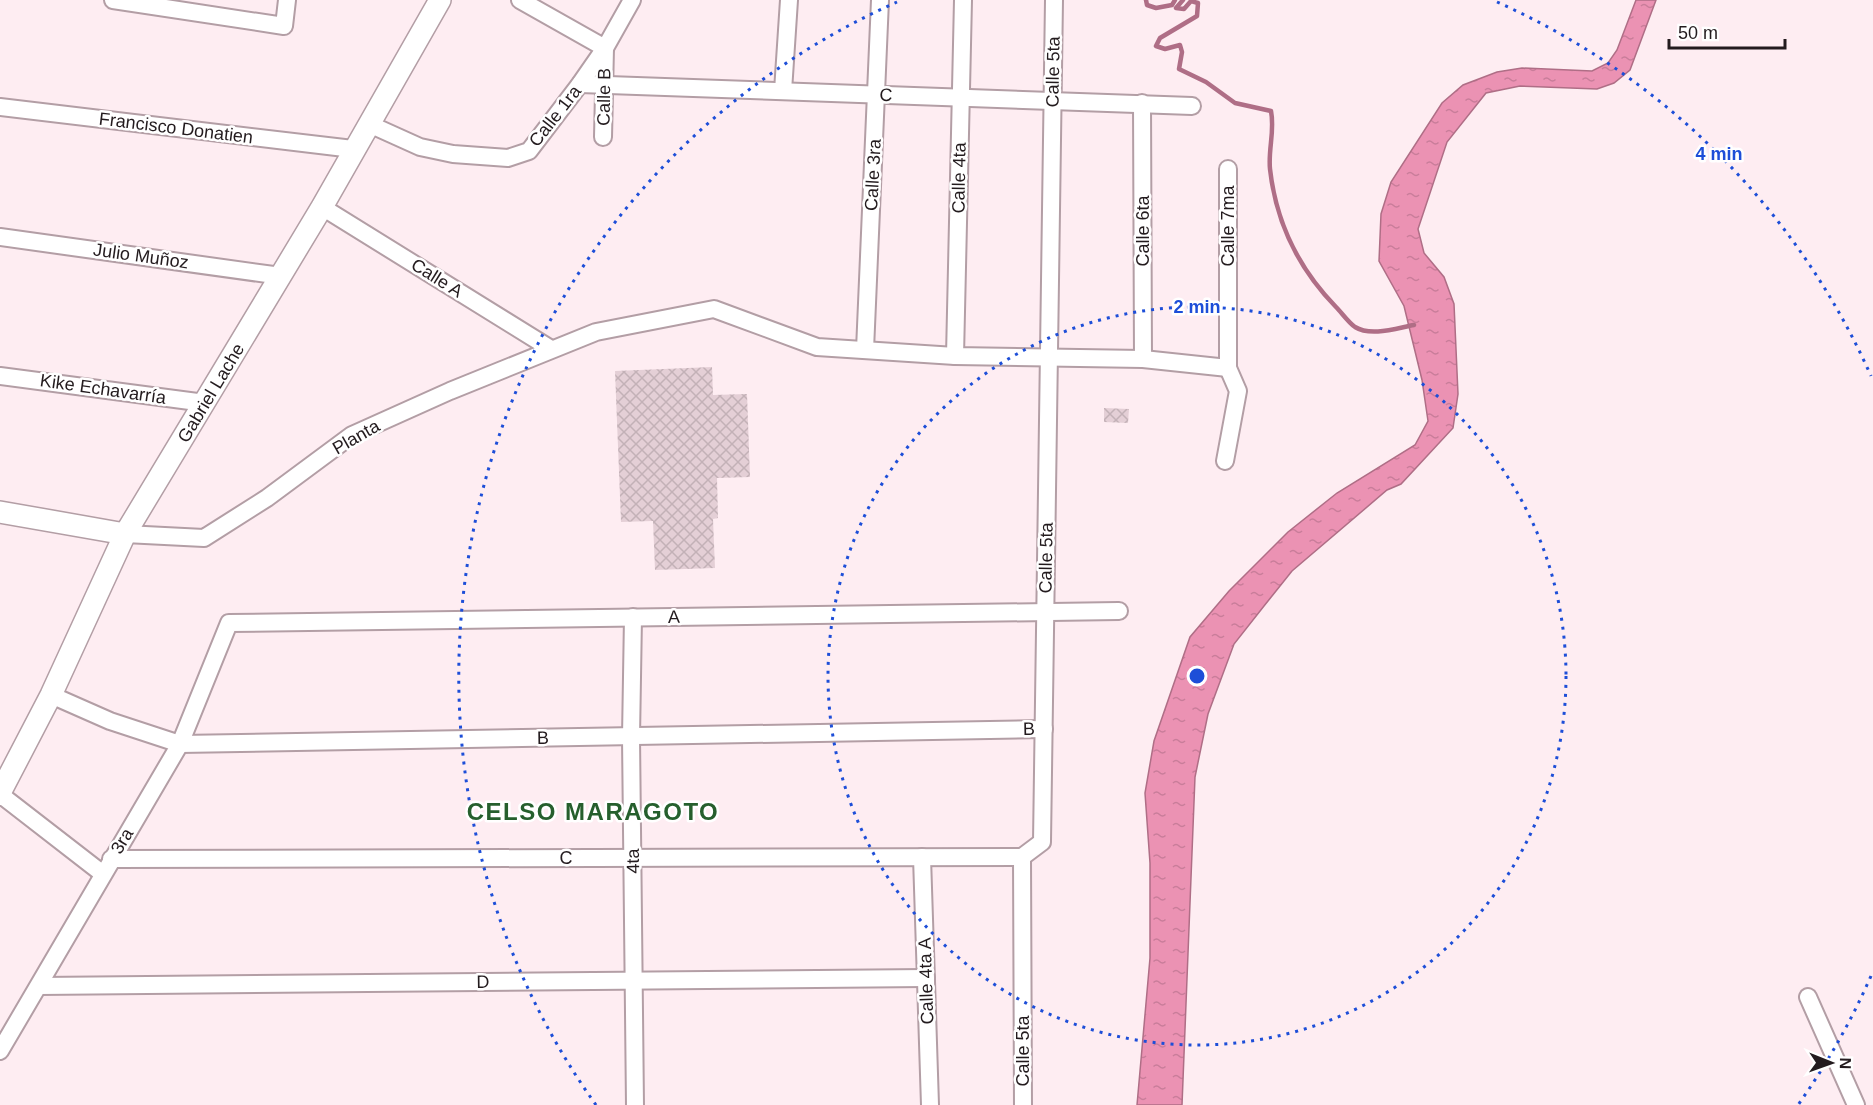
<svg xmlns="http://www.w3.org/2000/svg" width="1873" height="1105" font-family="Arial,sans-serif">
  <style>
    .water { fill: url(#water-ripples); stroke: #af6e86; stroke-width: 1.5 }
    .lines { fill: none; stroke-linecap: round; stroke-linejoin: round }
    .stream { stroke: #af6e86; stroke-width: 4.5 }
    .building { fill: url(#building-cross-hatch) }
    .minor-casing { stroke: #b39ea5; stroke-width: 20 }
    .tertiary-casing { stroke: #b39ea5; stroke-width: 24 }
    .minor { stroke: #fff; stroke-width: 16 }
    .tertiary { stroke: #fff; stroke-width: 21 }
    .ring { fill: none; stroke: #1d4ed8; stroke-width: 3; stroke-dasharray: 3 6 }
    .labels { text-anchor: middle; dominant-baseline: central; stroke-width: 5; stroke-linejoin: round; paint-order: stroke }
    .street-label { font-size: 18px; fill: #231b1e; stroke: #fff }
    .district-label { font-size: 24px; font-weight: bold; letter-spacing: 1.5px; fill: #265f2d; stroke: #fff }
    .centre { fill: #1d4ed8; stroke: #fff; stroke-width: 3 }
    .ring-label { font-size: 18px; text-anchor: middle; font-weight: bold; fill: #1d4ed8; stroke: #fff; stroke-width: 5; stroke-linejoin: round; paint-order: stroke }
  </style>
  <defs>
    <pattern id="water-ripples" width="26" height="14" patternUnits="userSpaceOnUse" patternTransform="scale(1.5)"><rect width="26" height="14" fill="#eb92b3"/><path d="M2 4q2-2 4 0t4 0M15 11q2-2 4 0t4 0" fill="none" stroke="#c97d9a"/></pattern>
    <pattern id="building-cross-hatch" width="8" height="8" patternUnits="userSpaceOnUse" patternTransform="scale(1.5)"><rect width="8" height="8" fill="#e4cfd6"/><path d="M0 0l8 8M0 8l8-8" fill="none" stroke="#c3b1b7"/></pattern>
  </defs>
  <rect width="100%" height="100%" fill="#feedf2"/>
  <polygon class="water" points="1636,0 1656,0 1630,70 1614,83 1597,89 1520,86 1486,93 1447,142 1418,229 1424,253 1444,277 1454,304 1458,394 1453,428 1401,484 1387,490 1292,571 1264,606 1234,644 1208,714 1195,777 1182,1105 1137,1105 1150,958 1150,863 1145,793 1154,741 1190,637 1229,591 1288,532 1337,493 1415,445 1428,421 1422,380 1404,306 1379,261 1381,214 1391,182 1442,103 1463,85 1497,72 1522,68 1592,71 1608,63 1617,50"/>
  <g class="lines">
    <g class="stream">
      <polyline points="1146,0 1147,5 1156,8 1172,5 1175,0"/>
      <path d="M1183 0 1176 8 1184 9 1191 1 1198 3 1197 16 1160 38 1156 46 1165 49 1180 45 1182 52 1179 69 1206 82 1235 103 1271 111C1275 131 1268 149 1270 169 1276 223 1299 269 1336 307 1342 313 1348 322 1355 327 1371 337 1397 328 1414 325"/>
    </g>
  </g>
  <g class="building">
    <polygon points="712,367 713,395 747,394 750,477 717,478 718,518 713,519 715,568 655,570 653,521 621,522 615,371"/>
    <polygon points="1104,408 1129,409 1128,423 1104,422"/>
  </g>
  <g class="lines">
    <g class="minor-casing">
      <g id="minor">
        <polyline points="113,0 284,26 287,0"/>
        <polyline points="520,0 605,48 603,137"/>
        <polyline points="580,84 1192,106"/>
        <polyline points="783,91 789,0"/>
        <polyline points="1142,103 1143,359"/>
        <polyline points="0,107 353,149"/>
        <polyline points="369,124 420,147 453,154 508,158 529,151 580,84 605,48 632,0"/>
        <polyline points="322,207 551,349"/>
        <polyline points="0,237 281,276"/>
        <polyline points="865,350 880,0"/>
        <polyline points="955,356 963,0"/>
        <polyline points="0,376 205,403"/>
        <polyline points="1225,461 1238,391 1228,368 1228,169"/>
        <polyline points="125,534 204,538 267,498 352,435 450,391 596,332 714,309 817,347 955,356 1143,359 1228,368"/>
        <polyline points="633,617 631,737 635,1105"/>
        <polyline points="51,695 110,721 180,744 1044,729"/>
        <polyline points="0,797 1,795 103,874"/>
        <polyline points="922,857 930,1105"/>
        <polyline points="111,859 1022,857"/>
        <polyline points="39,986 926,978"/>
        <polyline points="1808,997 1856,1105"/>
        <polyline points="0,1051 180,744 229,623 1119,611"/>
        <polyline points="1023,1105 1022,857 1042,842 1054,0"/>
      </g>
    </g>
    <g class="tertiary-casing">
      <g id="tertiary">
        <polyline points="0,512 125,534"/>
        <polyline points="0,793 51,695 125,534 322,207 440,0"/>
      </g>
    </g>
    <use href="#minor" class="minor"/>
    <use href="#tertiary" class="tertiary"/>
  </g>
  <g class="ring">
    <circle cx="1197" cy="676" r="369"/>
    <path d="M1871 976A738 738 0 0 1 1798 1105M596 1105A738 738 0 0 1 897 2M1497 2A738 738 0 0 1 1871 376"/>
  </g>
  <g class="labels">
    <g class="street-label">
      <text transform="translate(1053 72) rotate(-89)">Calle 5ta</text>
      <text transform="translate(886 95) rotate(2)">C</text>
      <text transform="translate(604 97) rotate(-89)">Calle B</text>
      <text transform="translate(555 116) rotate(-52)">Calle 1ra</text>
      <text transform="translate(176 128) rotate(7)">Francisco Donatien</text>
      <text transform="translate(873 175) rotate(-87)">Calle 3ra</text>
      <text transform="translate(959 178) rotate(-89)">Calle 4ta</text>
      <text transform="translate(1228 226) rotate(-90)">Calle 7ma</text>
      <text transform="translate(1143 231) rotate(-90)">Calle 6ta</text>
      <text transform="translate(141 256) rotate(8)">Julio Muñoz</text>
      <text transform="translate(437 278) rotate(32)">Calle A</text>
      <text transform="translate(103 389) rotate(8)">Kike Echavarría</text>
      <text transform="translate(211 393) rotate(-59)">Gabriel Lache</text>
      <text transform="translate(356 437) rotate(-30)">Planta</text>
      <text transform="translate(1046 558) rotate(-89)">Calle 5ta</text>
      <text transform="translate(674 617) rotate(-1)">A</text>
      <text transform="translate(1029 729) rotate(-1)">B</text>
      <text transform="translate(543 738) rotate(-1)">B</text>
      <text transform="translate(122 841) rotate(-59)">3ra</text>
      <text x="566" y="858">C</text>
      <text transform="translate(633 861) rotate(-91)">4ta</text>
      <text transform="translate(926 981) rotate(-92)">Calle 4ta A</text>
      <text transform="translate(483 982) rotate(-1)">D</text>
      <text transform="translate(1023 1051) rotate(-90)">Calle 5ta</text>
    </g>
    <g class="district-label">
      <text x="593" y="811">CELSO MARAGOTO</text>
    </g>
  </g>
  <circle cx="1197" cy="676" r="9" class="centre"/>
  <g class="ring-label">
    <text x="1719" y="160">4 min</text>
    <text x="1197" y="313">2 min</text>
  </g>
  <g transform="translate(1831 1063) rotate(91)" stroke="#ffffff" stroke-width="4.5" paint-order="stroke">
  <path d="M0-4.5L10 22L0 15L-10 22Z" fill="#231b1e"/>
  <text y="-9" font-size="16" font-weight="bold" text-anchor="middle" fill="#231b1e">N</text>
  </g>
  <path d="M1669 39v9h116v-9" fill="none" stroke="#231b1e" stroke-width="3"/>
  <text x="1678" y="39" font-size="18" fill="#231b1e" stroke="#ffffff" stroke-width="4.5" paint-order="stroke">50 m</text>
</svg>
